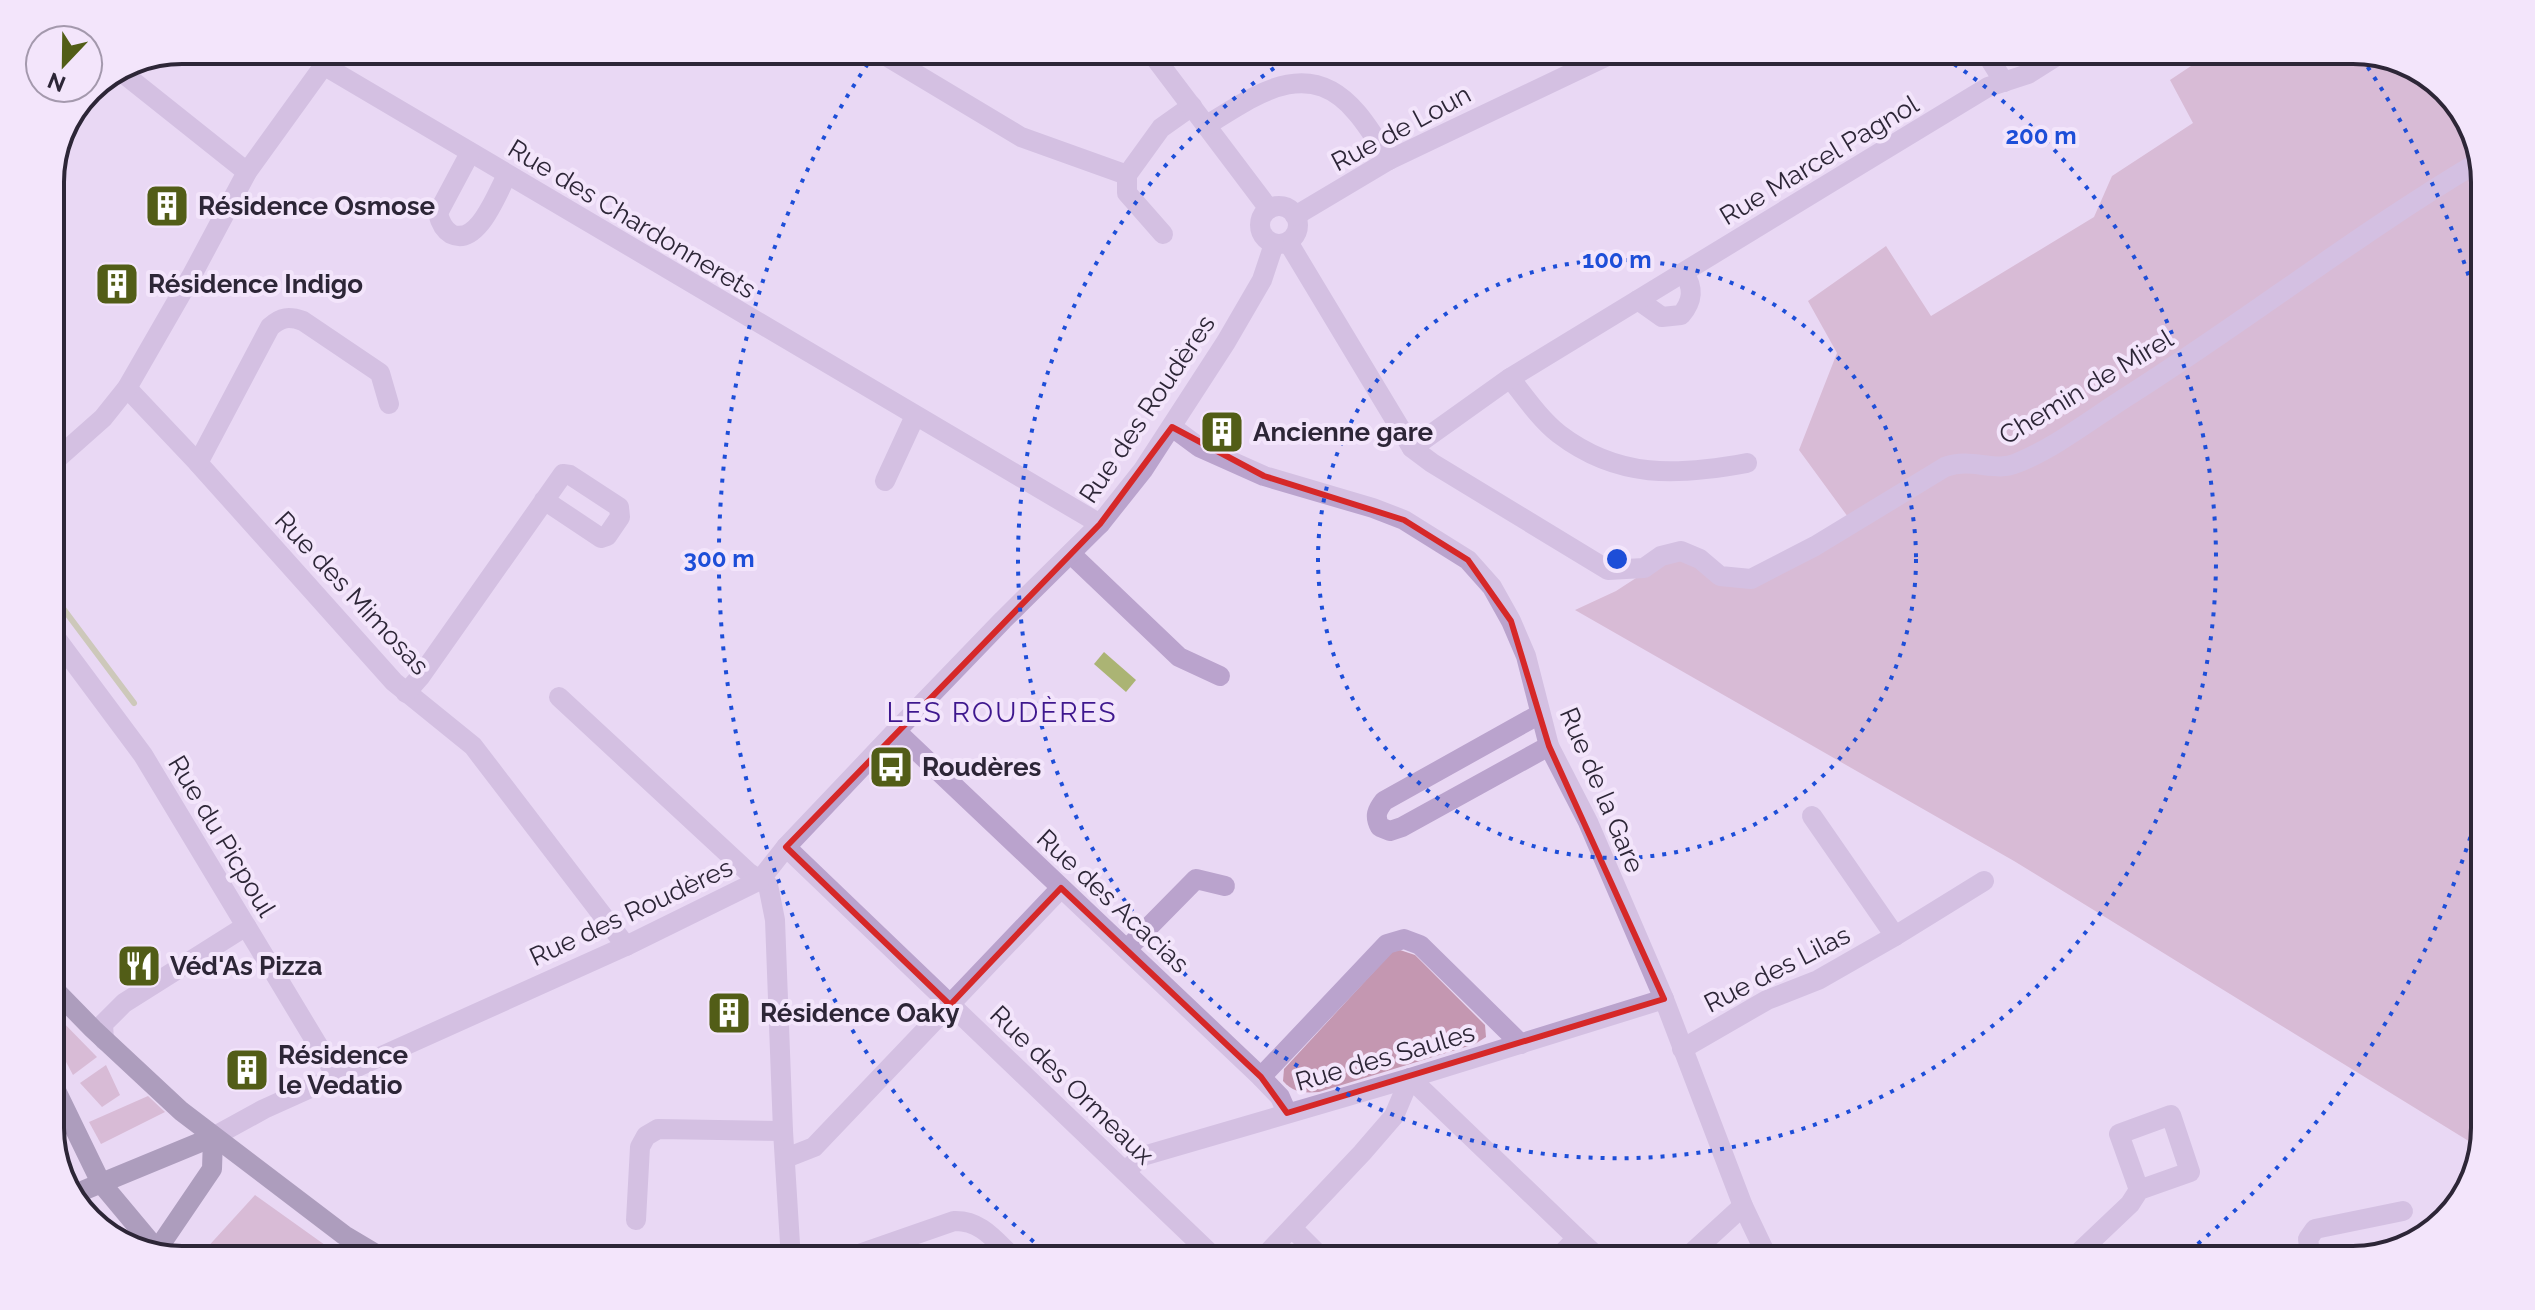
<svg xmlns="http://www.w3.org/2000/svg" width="2535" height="1310" font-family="Raleway,sans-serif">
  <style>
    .green { fill: #c497b1 }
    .water { fill: #abb474 }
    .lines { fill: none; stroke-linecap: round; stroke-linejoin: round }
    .stream { stroke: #abb474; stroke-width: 6 }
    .street { stroke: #baa3cd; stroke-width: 20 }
    .primary { stroke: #65557b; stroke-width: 20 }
    .marked { fill: none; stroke: #d62828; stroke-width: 6; stroke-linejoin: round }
    .ring { fill: none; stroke: #1d4ed8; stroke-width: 4; stroke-dasharray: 4 8 }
    .labels { text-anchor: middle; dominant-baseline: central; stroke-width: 8; stroke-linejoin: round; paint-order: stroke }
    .street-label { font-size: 26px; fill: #2d2637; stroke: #f3e5fb }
    .poi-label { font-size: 26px; font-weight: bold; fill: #2d2637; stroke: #f3e5fb; text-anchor: start }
    .neighbourhood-label { font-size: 28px; letter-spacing: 2px; fill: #3e178e; stroke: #f3e5fb }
    .rim { fill: none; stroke: #2d2637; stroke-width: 4 }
    .centre { fill: #1d4ed8; stroke: #f3e5fb; stroke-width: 4 }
    .ring-label { font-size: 24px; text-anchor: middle; font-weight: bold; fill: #1d4ed8; stroke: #f3e5fb; stroke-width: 8; stroke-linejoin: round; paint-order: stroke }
  </style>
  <rect width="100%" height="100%" fill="#e9d8f4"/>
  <g class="green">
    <polygon points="2215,50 2353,50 2412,64 2463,109 2485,174 2485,1128 2480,1148 2014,861 1575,610 1616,591 1670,556 1684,559 1731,585 1848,517 1799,450 1837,353 1808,301 1886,246 1931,316 2094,217 2112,176 2193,123 2170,80"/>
    <path d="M1400 950 1415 955 1485 1025 1486 1037 1475 1044 1319 1092C1304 1093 1294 1093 1283 1081L1284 1069 1392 952Z"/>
    <polygon points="50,1009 97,1057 73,1075 50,1032"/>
    <polygon points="106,1065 120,1095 102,1107 80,1083"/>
    <polygon points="148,1096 165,1112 101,1144 89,1122"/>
    <polygon points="255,1195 325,1245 307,1260 233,1260 204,1251"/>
  </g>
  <polygon class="water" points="1104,652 1136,680 1126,692 1094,664"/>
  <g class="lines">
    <polyline class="stream" points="50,591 134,703"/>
    <g class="street">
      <polyline points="876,50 1021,137 1127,175 1161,128 1192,106"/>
      <polyline points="1149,50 1269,209"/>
      <polyline points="1984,50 2004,82"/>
      <polyline points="323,65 1100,524"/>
      <polyline points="124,74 247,172"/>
      <path d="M1207 125C1257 94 1309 55 1357 113 1369 127 1379 144 1389 160"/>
      <path d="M470 153 438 213C440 222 443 229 451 234 478 247 497 193 507 175"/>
      <polyline points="1127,175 1127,193 1163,234"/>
      <circle cx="1279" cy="225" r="19"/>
      <polyline points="1295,216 1389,160 1620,50"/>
      <path d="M1288 242 1412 448 1432 463 1608 570 1644 568 1661 556 1681 551 1700 559 1720 576 1751 579 1815 546 1945 467C1972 457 1995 473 2017 463 2057 447 2094 417 2131 394 2249 319 2360 232 2480 161"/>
      <path d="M1638 300 1662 317 1681 315C1693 301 1694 288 1684 273"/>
      <path d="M1510 378C1525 397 1540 419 1559 434 1618 479 1677 476 1747 463"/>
      <polyline points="127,388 198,463 394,682 473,746 626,946"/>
      <polyline points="1172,427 1199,447 1264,476 1373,508 1404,520 1468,560 1492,587 1511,621 1526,656 1549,746 1588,822 1664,999 1743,1206 1763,1248 1771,1260"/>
      <polyline points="1412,448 1510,378 1838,178 1988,87 2028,74 2066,50"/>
      <path d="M198 463 270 327C281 317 289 316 303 321L380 373 389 404"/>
      <polyline points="50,465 103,418 127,388 192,275 247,172 335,50"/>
      <polyline points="885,481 915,416"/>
      <polyline points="1071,554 1179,657 1220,676"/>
      <polyline points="50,630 143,755 337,1077"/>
      <polyline points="406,693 420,677 563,474 570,475 619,507 620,517 607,536 601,538 544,500"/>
      <polyline points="559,697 749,873 768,885 775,920 783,1131 791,1260"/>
      <path d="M1540 714 1384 801C1377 810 1374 816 1380 827L1390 831 1402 827 1549 746"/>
      <polyline points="896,731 1261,1077 1280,1097 1287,1113"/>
      <polyline points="1812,816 1895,936"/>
      <polyline points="786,847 1217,1260"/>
      <polyline points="1127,949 1196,879 1225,886"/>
      <polyline points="104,1040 103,1024 124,1003 246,926"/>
      <polyline points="1682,1049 1767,1000 1818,980 1895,936 1984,881"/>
      <polyline points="1261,1077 1387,944 1404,939 1420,945 1521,1044"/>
      <polyline points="213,1137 264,1109 626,946 760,880 786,847 896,731 1003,620 1100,524 1143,470 1226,342 1262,280 1274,244"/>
      <polyline points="786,1158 814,1147 1061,888"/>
      <polyline points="1125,1171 1143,1156 1410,1078 1664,999"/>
      <polyline points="636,1220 640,1147 646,1136 658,1129 783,1131"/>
      <polyline points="1292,1228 1324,1260"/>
      <path d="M842 1260 954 1221C982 1220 996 1242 1016 1260"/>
      <polyline points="1261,1260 1362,1153 1394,1116 1410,1078 1577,1238"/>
      <polyline points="1556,1260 1577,1238 1601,1260"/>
      <polyline points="1684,1260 1743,1206"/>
      <polyline points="2071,1260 2130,1204 2139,1190 2190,1172 2171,1115 2119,1134 2139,1190"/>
      <polyline points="2311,1260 2308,1239 2315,1229 2403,1211"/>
    </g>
    <g class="primary">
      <polyline points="50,985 93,1029 181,1111 344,1235 386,1260"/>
      <polyline points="50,1078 101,1183 157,1250"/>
      <polyline points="70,1196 213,1137"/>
      <polyline points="114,1238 192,1260"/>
      <polyline points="157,1250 212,1169 213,1137"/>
    </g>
  </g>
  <path d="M0 0H2535V1310H0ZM1172 427 1264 476 1404 520 1468 560 1511 621 1549 746 1664 999 1287 1113 1261 1077 1061 888 950 1005 786 847 1100 524Z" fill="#e9d8f4" fill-opacity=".55" fill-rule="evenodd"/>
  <path class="marked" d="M1172 427 1264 476 1404 520 1468 560 1511 621 1549 746 1664 999 1287 1113 1261 1077 1061 888 950 1005 786 847 1100 524Z"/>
  <g class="ring">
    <circle cx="1617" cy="559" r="299"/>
    <path d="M1934 51A599 599 0 1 1 1300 51"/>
    <path d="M2484 791A898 898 0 0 1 2182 1257M1052 1257A898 898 0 0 1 877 50M2361 57A898 898 0 0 1 2484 327"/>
  </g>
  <defs>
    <g id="building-square" transform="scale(2.3)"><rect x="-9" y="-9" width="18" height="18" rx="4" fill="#525d17" stroke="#f3e5fb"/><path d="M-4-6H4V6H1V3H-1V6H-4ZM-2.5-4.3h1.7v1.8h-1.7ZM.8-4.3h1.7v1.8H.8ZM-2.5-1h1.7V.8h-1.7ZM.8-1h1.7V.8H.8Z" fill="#fff"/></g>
    <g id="bus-square" transform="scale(2.3)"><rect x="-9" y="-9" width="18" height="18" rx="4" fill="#525d17" stroke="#f3e5fb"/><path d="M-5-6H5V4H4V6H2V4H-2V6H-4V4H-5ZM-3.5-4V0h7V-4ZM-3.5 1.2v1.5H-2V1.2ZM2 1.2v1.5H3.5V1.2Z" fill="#fff"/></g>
    <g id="restaurant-square" transform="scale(2.3)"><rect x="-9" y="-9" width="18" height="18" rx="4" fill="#525d17" stroke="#f3e5fb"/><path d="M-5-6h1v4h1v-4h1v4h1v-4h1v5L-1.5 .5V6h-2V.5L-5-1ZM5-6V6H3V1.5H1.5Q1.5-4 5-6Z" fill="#fff"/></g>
  </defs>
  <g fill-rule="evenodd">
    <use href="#building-square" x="167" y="206"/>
    <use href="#building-square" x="117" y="284"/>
    <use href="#building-square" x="1222" y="432"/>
    <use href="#bus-square" x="891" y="767"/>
    <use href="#restaurant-square" x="139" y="966"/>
    <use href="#building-square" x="729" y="1013"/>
    <use href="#building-square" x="247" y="1070"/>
  </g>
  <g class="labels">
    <g class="street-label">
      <text transform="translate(1401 128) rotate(-28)">Rue de Loun</text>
      <text transform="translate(1819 160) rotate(-31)">Rue Marcel Pagnol</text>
      <text transform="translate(632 219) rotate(31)">Rue des Chardonnerets</text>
      <text transform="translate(2086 387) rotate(-31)">Chemin de Mirel</text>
      <text transform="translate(1147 409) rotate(-56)">Rue des Roudères</text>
      <text transform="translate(352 593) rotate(47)">Rue des Mimosas</text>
      <text transform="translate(1602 790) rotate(67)">Rue de la Gare</text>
      <text transform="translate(222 836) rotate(59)">Rue du Picpoul</text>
      <text transform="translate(1113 901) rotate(43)">Rue des Acacias</text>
      <text transform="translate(631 912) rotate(-25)">Rue des Roudères</text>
      <text transform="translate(1777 969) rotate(-27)">Rue des Lilas</text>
      <text transform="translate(1385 1057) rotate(-16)">Rue des Saules</text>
      <text transform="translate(1072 1085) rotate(44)">Rue des Ormeaux</text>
    </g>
    <g class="poi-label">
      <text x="198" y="206">Résidence Osmose</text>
      <text x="148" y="284">Résidence Indigo</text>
      <text x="1253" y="432">Ancienne gare</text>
      <text x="922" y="767">Roudères</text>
      <text x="170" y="966">Véd'As Pizza</text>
      <text x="760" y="1013">Résidence Oaky</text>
      <text x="278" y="1055">Résidence<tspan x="278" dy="30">le Vedatio</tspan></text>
    </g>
    <g class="neighbourhood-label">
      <text x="1002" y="712">LES ROUDÈRES</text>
    </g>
  </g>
  <path d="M0 0H2535V1310H0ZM182 64H2353A118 118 0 0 1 2471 182V1128A118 118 0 0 1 2353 1246H182A118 118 0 0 1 64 1128V182A118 118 0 0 1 182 64Z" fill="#f3e5fb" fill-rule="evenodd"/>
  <path class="rim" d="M182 64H2353A118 118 0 0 1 2471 182V1128A118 118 0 0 1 2353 1246H182A118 118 0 0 1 64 1128V182A118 118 0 0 1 182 64Z"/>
  <circle cx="1617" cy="559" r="12" class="centre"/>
  <g class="ring-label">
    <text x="2041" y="144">200 m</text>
    <text x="1617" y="268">100 m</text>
    <text x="719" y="567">300 m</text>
  </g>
  <g transform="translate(64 64) rotate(202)"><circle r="38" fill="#f3e5fb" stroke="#a499ad" stroke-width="2"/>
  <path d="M0-6L14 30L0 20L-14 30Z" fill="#525d17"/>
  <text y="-12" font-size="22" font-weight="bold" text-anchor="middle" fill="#2d2637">N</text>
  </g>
</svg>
